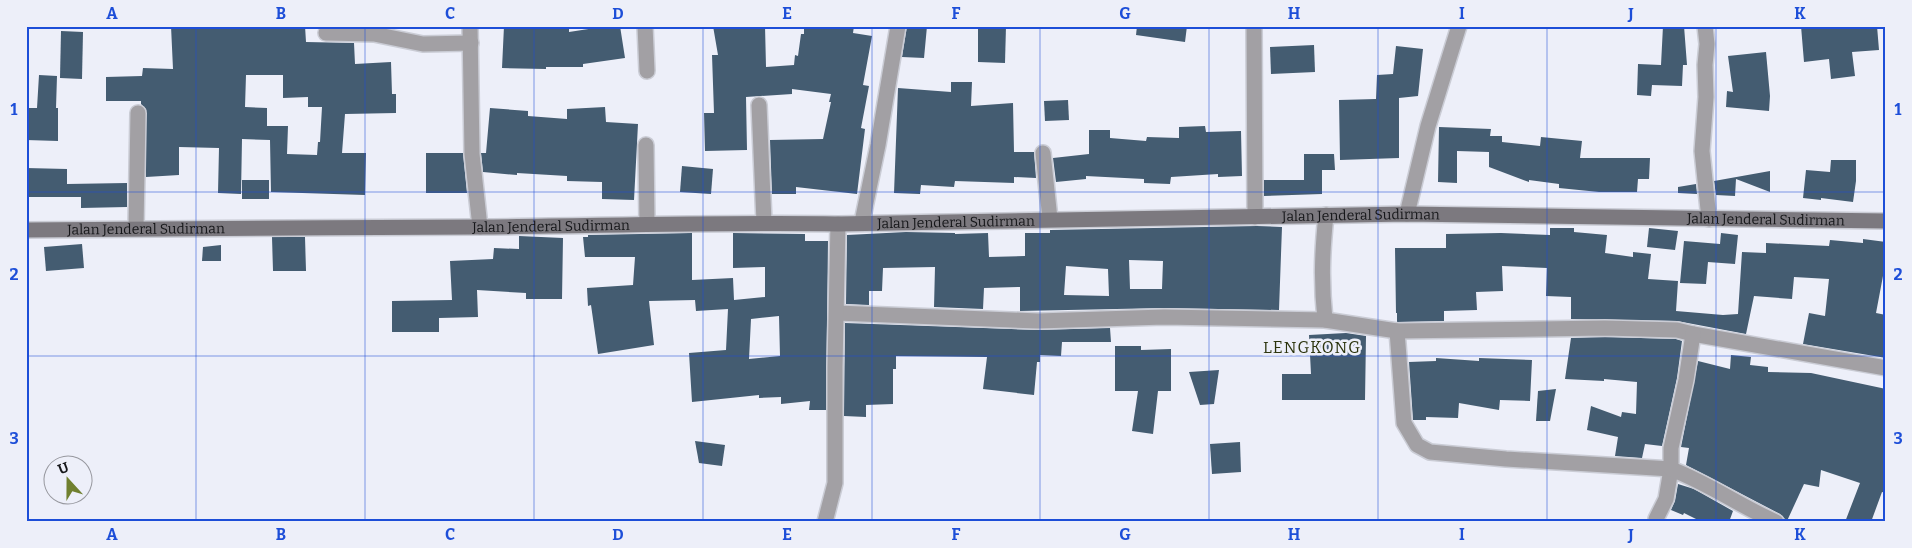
<svg xmlns="http://www.w3.org/2000/svg" width="1912" height="548" font-family="Bitter,serif">
  <style>
    .building { fill: #445c71; fill-rule: evenodd }
    .lines { fill: none; stroke-linecap: round; stroke-linejoin: round }
    .street-casing { stroke: #caccd5; stroke-width: 18 }
    .secondary-casing { stroke: #caccd5; stroke-width: 18 }
    .street { stroke: #a2a0a4; stroke-width: 15 }
    .secondary { stroke: #7c797f; stroke-width: 15 }
    .grid { fill: none; stroke: #1d4ed8; stroke-width: 1; stroke-opacity: 0.55 }
    .labels { text-anchor: middle; dominant-baseline: central; stroke-width: 5; stroke-linejoin: round; paint-order: stroke }
    .street-label { font-size: 14px; fill: #151619; stroke: #edeff9 }
    .quarter-label { font-size: 16px; letter-spacing: 1px; fill: #2c340d; stroke: #edeff9 }
    .neatline { fill: none; stroke: #1d4ed8; stroke-width: 2 }
    .grid-label { font-size: 16px; text-anchor: middle; font-weight: bold; fill: #1d4ed8 }
  </style>
  <rect width="100%" height="100%" fill="#edeff9"/>
  <g class="building">
    <path d="M171 26H305L306 42 354 43 355 64 391 62 392 94H396V113L345 114 342 153H366L365 195 271 192 270 140 242 139 241 194 218 193 219 148 179 147V175L146 177V109L141 104V101H106V77L142 76 143 68 173 69ZM246 75H283V98L308 97V107H322L320 142H318L317 155 287 154 288 126H267V108L245 107Z"/>
    <polygon points="504,26 569,26 569,32 608,26 620,26 625,58 583,64 583,67 546,67 546,69 502,68"/>
    <polygon points="713,26 765,26 766,67 794,65 795,55 798,56 801,34 804,34 804,26 854,26 853,33 872,36 863,85 869,86 861,128 865,129 857,194 796,187 796,194 772,194 770,140 823,139 831,102 829,102 831,94 792,89 792,94 746,97 747,150 705,151 704,113 714,113 712,55 718,55"/>
    <polygon points="907,26 927,26 924,58 902,57"/>
    <polygon points="978,26 1006,26 1005,63 978,62"/>
    <polygon points="1137,26 1187,26 1185,42 1136,35"/>
    <polygon points="1663,26 1684,26 1687,65 1683,65 1682,86 1652,85 1651,96 1637,95 1638,64 1661,65"/>
    <polygon points="1801,26 1877,26 1879,50 1852,52 1855,76 1831,79 1829,59 1804,62"/>
    <polygon points="61,31 83,32 82,79 60,78"/>
    <polygon points="1314,45 1315,72 1271,74 1270,47"/>
    <polygon points="1396,46 1423,49 1418,96 1399,98 1399,158 1340,160 1339,100 1376,99 1377,75 1393,74"/>
    <polygon points="1766,52 1770,96 1769,111 1726,107 1727,91 1733,92 1728,56"/>
    <polygon points="39,75 57,76 56,108 58,108 58,141 26,140 26,108 37,108"/>
    <polygon points="951,82 972,82 971,106 1013,103 1014,152 1034,152 1036,178 1014,177 1014,183 955,181 954,187 921,185 920,194 894,193 898,88 951,92"/>
    <polygon points="1068,100 1069,120 1045,121 1044,101"/>
    <polygon points="605,107 606,122 638,124 634,200 602,199 602,182 567,181 567,176 517,173 517,175 483,172 481,153 486,153 490,108 528,111 528,116 567,119 567,109"/>
    <polygon points="1205,126 1206,132 1241,131 1242,176 1218,177 1218,174 1171,177 1170,184 1144,183 1144,179 1086,176 1086,179 1056,182 1053,158 1089,154 1089,130 1110,130 1110,138 1146,141 1147,137 1179,138 1179,127"/>
    <polygon points="1439,127 1491,129 1490,136 1502,136 1502,142 1540,146 1541,137 1582,141 1580,158 1650,158 1649,179 1638,179 1637,192 1599,192 1559,188 1559,184 1529,180 1529,182 1489,167 1489,152 1457,151 1457,183 1438,182"/>
    <polygon points="426,153 463,153 467,193 426,193"/>
    <polygon points="1304,154 1334,154 1335,170 1322,170 1322,194 1264,196 1264,180 1304,180"/>
    <polygon points="1831,160 1856,160 1856,181 1853,202 1821,198 1821,200 1803,198 1806,170 1830,172"/>
    <polygon points="682,166 713,169 711,194 680,192"/>
    <polygon points="26,168 67,169 67,184 127,183 127,207 81,208 81,197 26,197"/>
    <polygon points="1770,171 1770,192 1736,179 1735,196 1716,195 1714,181"/>
    <rect x="242" y="180" width="27" height="19"/>
    <polygon points="1696,184 1697,194 1678,193 1678,187"/>
    <path d="M1257 226 1282 227 1279 310 1164 308 1020 311V287L984 288 983 309 934 307 935 267 883 268 882 291H869V305L846 304 847 235 906 232 955 233V234L988 233 989 257 1025 256V233H1050V230ZM1129 260 1163 261 1162 289H1130ZM1066 266 1108 269 1109 296 1064 295Z"/>
    <polygon points="1550,228 1574,228 1574,232 1607,235 1605,253 1633,257 1633,252 1651,254 1648,279 1678,281 1676,311 1723,315 1738,314 1742,252 1766,253 1766,243 1829,246 1830,240 1863,243 1863,239 1886,242 1886,260 1876,313 1886,315 1886,358 1803,344 1809,313 1825,316 1829,279 1794,277 1792,299 1754,296 1746,334 1677,321 1571,319 1571,297 1546,296 1547,268 1502,266 1503,291 1476,292 1477,310 1444,311 1444,321 1397,322 1397,313 1396,313 1395,248 1446,248 1446,234 1501,233 1550,235"/>
    <polygon points="1649,228 1678,231 1675,250 1647,247"/>
    <path d="M692 233V280L733 278 734 300 765 297V267L733 268V233L805 234V241H828L826 410H809L810 401 781 404V397L759 398V395L692 402 689 353 726 350 728 309 696 311 695 300 649 301 654 345 598 354 591 305 588 306 587 288 633 285 635 257H585L583 237H588V235ZM779 316 780 356 749 359 751 319Z"/>
    <polygon points="1721,233 1738,235 1735,264 1708,262 1706,284 1680,283 1684,241 1720,244"/>
    <polygon points="519,236 563,238 562,299 526,299 526,293 477,290 478,317 439,318 439,332 392,332 392,301 452,300 450,261 493,259 494,248 519,249"/>
    <polygon points="272,237 305,237 306,271 273,271"/>
    <polygon points="82,244 84,268 46,271 44,247"/>
    <polygon points="221,245 221,261 202,261 203,247"/>
    <polygon points="845,323 1038,330 1110,328 1111,342 1062,342 1061,356 1040,355 1040,362 1037,362 1034,395 983,389 987,357 896,356 896,369 893,369 893,404 866,405 866,417 844,416"/>
    <polygon points="1346,333 1366,336 1365,400 1282,400 1282,374 1311,374 1309,335"/>
    <polygon points="1605,337 1676,339 1682,341 1677,378 1662,446 1645,444 1642,458 1615,456 1618,437 1587,430 1591,406 1621,417 1622,412 1636,414 1637,382 1604,379 1604,381 1565,379 1571,338"/>
    <polygon points="1115,346 1141,346 1141,350 1171,349 1171,391 1158,391 1153,434 1132,431 1138,391 1115,391"/>
    <polygon points="1731,355 1751,357 1750,365 1768,367 1768,372 1811,373 1886,389 1886,493 1882,492 1871,522 1845,522 1860,483 1821,470 1819,487 1804,484 1787,521 1780,514 1686,465 1689,448 1681,447 1698,361 1730,369"/>
    <polygon points="1436,358 1479,361 1479,358 1532,360 1530,401 1500,400 1499,410 1459,403 1458,418 1426,417 1426,420 1413,420 1409,362 1436,361"/>
    <polygon points="1219,370 1214,404 1200,405 1189,372"/>
    <polygon points="1556,389 1550,421 1536,421 1538,391"/>
    <polygon points="695,441 725,445 722,466 699,463"/>
    <polygon points="1240,442 1241,472 1212,474 1210,444"/>
    <polygon points="1678,484 1694,489 1733,511 1729,522 1702,522 1684,513 1683,515 1671,510 1675,501"/>
  </g>
  <g class="lines">
    <g class="street-casing">
      <g id="street">
        <polyline points="470,26 472,154 480,227"/>
        <polyline points="645,26 647,71"/>
        <polyline points="1254,26 1255,217"/>
        <polyline points="1705,26 1707,44 1705,65 1706,97 1702,151 1709,219"/>
        <polyline points="326,33 374,34 423,44 471,43"/>
        <polyline points="759,105 764,222"/>
        <polyline points="646,145 647,224"/>
        <polyline points="1043,153 1050,219"/>
        <polyline points="1407,214 1428,126 1459,26"/>
        <polyline points="862,222 878,145 898,26"/>
        <polyline points="136,228 138,113"/>
        <polyline points="837,313 1038,321 1164,317 1325,320 1397,331 1605,328 1677,330 1693,334 1886,368"/>
        <path d="M1325 320C1321 282 1322 253 1326 215"/>
        <polyline points="1397,331 1404,423 1417,445 1430,452 1506,459 1671,469 1666,499 1656,519 1657,522"/>
        <path d="M1693 334 1686 380 1671 448V469C1708 483 1740 506 1776 522"/>
        <polyline points="825,522 835,483 835,367 838,224"/>
      </g>
    </g>
    <g class="secondary-casing">
      <g id="secondary">
        <path id="s1" d="M26 230C177 228 328 228 479 227 599 226 719 222 838 224L1407 214 1886 221"/>
      </g>
    </g>
    <use href="#street" class="street"/>
    <use href="#secondary" class="secondary"/>
  </g>
  <path class="grid" d="M196 26V522M365 26V522M534 26V522M703 26V522M872 26V522M1040 26V522M1209 26V522M1378 26V522M1547 26V522M1716 26V522M26 192H1886M26 356H1886"/>
  <g class="labels">
    <g class="street-label">
      <text stroke="none"><textPath href="#s1" startOffset="1335">Jalan Jenderal Sudirman</textPath></text>
      <text stroke="none"><textPath href="#s1" startOffset="1740">Jalan Jenderal Sudirman</textPath></text>
      <text stroke="none"><textPath href="#s1" startOffset="930">Jalan Jenderal Sudirman</textPath></text>
      <text stroke="none"><textPath href="#s1" startOffset="525">Jalan Jenderal Sudirman</textPath></text>
      <text stroke="none"><textPath href="#s1" startOffset="120">Jalan Jenderal Sudirman</textPath></text>
    </g>
    <g class="quarter-label">
      <text x="1312" y="347">LENGKONG</text>
    </g>
  </g>
  <rect width="1912" height="548" fill="none" stroke="#edeff9" stroke-width="55"/>
  <g transform="translate(68 480) rotate(339)"><circle r="24" fill="#edeff9" stroke="#97989f"/>
  <path d="M0-4L9 19L0 12L-9 19Z" fill="#70802f"/>
  <text y="-8" font-size="14" font-weight="bold" text-anchor="middle" fill="#151619">U</text>
  </g>
  <rect x="28" y="28" width="1856" height="492" class="neatline"/>
  <g class="grid-label">
    <text x="112" y="19">A</text>
    <text x="281" y="19">B</text>
    <text x="450" y="19">C</text>
    <text x="618" y="19">D</text>
    <text x="787" y="19">E</text>
    <text x="956" y="19">F</text>
    <text x="1125" y="19">G</text>
    <text x="1294" y="19">H</text>
    <text x="1462" y="19">I</text>
    <text x="1631" y="19">J</text>
    <text x="1800" y="19">K</text>
    <text x="14" y="115">1</text>
    <text x="1898" y="115">1</text>
    <text x="14" y="280">2</text>
    <text x="1898" y="280">2</text>
    <text x="14" y="444">3</text>
    <text x="1898" y="444">3</text>
    <text x="112" y="540">A</text>
    <text x="281" y="540">B</text>
    <text x="450" y="540">C</text>
    <text x="618" y="540">D</text>
    <text x="787" y="540">E</text>
    <text x="956" y="540">F</text>
    <text x="1125" y="540">G</text>
    <text x="1294" y="540">H</text>
    <text x="1462" y="540">I</text>
    <text x="1631" y="540">J</text>
    <text x="1800" y="540">K</text>
  </g>
</svg>
